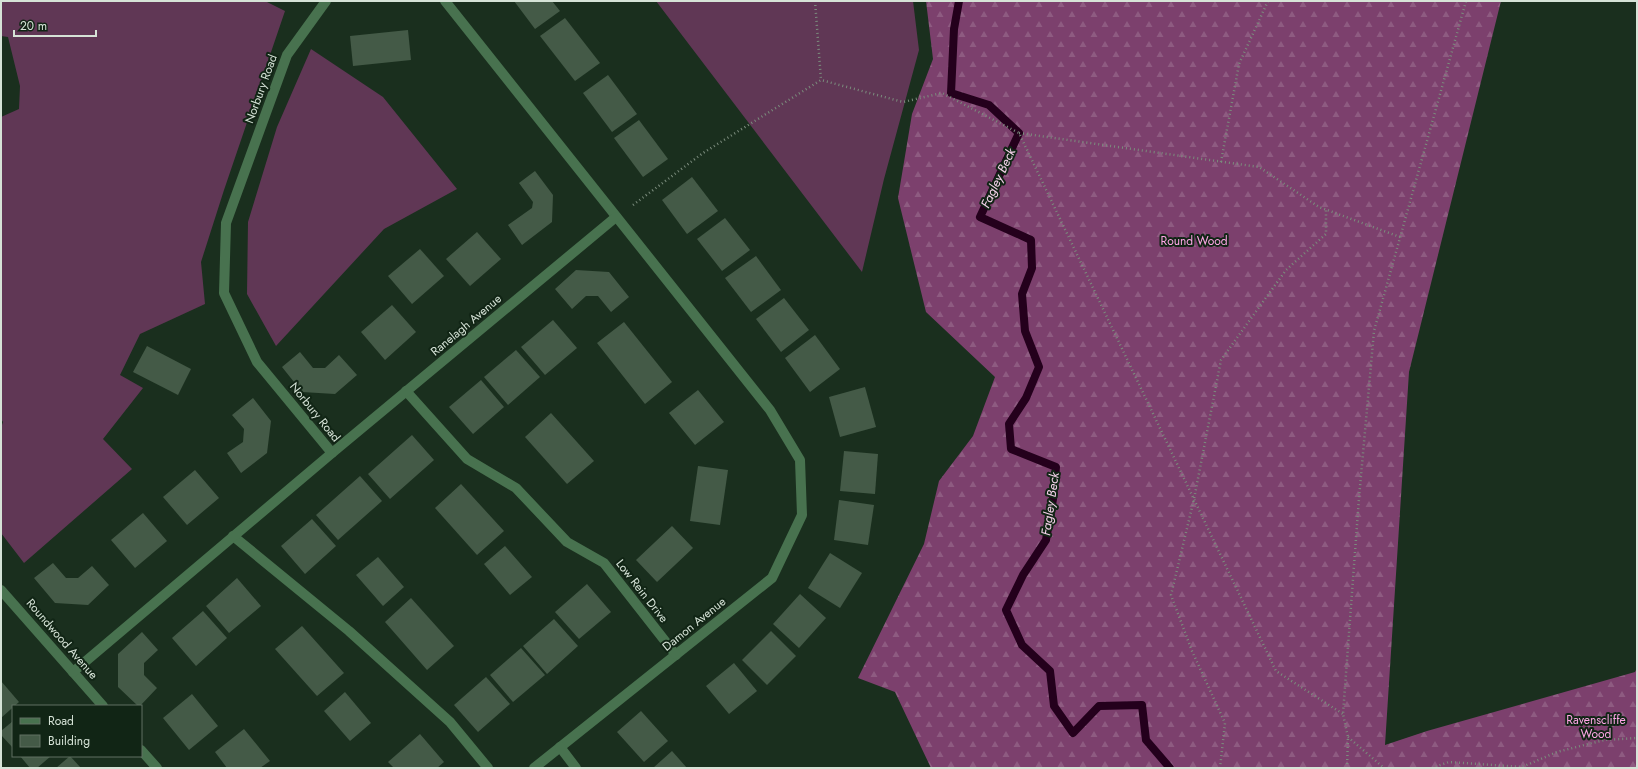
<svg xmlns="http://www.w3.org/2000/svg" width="1638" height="769" font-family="Jost,sans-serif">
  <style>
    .grass { fill: #603755 }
    .forest { fill: url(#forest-firs) }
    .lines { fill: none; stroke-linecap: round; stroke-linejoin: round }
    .stream { stroke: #24001c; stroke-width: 8 }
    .building { fill: #445a47 }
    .path { stroke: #7b8c7d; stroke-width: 2.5; stroke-dasharray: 1 3; stroke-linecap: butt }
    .minor { stroke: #48724f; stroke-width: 10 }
    .labels { text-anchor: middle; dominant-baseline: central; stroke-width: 4; stroke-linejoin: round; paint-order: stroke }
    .street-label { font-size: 12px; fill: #d6e3d7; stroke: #112515 }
    .park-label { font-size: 12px; fill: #ffa6e7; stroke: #112515 }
    .water-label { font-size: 13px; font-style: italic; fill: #f7d3ec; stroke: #112515 }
  </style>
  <defs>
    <pattern id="forest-firs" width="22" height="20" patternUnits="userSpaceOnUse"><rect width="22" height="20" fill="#7c406d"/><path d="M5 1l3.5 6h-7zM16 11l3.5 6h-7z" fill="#8e5b81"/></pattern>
  </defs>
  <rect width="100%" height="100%" fill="#1a2f1e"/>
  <g class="grass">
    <polygon points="1,1 265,1 285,11 224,190 201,262 205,304 140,334 120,375 143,388 103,439 132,469 24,563 1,533 1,428 3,422 1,419 1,117 19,109 20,86 8,37 1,36"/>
    <polygon points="656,1 913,1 919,50 884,179 862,272"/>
    <polygon points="311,49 383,97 457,189 384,229 276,346 247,294 248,222 277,127"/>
  </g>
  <polygon class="forest" points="926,1 1501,1 1409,372 1385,745 1427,731 1635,672 1637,668 1637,768 931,768 895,692 858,678 924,544 939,481 973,436 995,377 926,312 898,198 912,114 933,59"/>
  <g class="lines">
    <polyline class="stream" points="959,1 954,29 951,93 989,105 1019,133 980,217 1031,240 1032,268 1022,294 1025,331 1039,367 1026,398 1009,424 1011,449 1056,467 1053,499 1046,540 1023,575 1006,610 1022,645 1050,671 1054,706 1073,733 1099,706 1142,705 1146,740 1170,768"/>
  </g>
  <g class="building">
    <polygon points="514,1 552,1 560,11 535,29"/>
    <polygon points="565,18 600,63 575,81 540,36"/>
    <polygon points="408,30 411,60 353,66 350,36"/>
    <polygon points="608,75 637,114 612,132 583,93"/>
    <polygon points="639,120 668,159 643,177 614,138"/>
    <polygon points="535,171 553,195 552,222 522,245 508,225 532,208 533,202 519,183"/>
    <polygon points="692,177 718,211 687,234 662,200"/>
    <polygon points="725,218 750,250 722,271 697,239"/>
    <polygon points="477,232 501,259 470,286 446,259"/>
    <polygon points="420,249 444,276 412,304 388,276"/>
    <polygon points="756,256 781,290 751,312 725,278"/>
    <polygon points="576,270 609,272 629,297 611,312 598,296 586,296 572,309 555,289"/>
    <polygon points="784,298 809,330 781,352 756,319"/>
    <polygon points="392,305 416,332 385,360 361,332"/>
    <polygon points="553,320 577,348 545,375 521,347"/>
    <polygon points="624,322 672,382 645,404 597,343"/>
    <polygon points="815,335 840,369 810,392 785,358"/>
    <polygon points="147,346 191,369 178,395 133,372"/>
    <polygon points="516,350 540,377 508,405 484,377"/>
    <polygon points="300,352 313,368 325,368 339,355 357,375 335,394 302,392 282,367"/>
    <polygon points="481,380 504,407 473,434 449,407"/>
    <polygon points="865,387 876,427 840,437 829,397"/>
    <polygon points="698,390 724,422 695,445 669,413"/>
    <polygon points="253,398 271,421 267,453 241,473 227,453 243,442 244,429 232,415"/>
    <polygon points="551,413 594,461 567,484 525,437"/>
    <polygon points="412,435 434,460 390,499 368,474"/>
    <polygon points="844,451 878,454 875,494 840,491"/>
    <polygon points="698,466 728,470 720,525 690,521"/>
    <polygon points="195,470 219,498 187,525 163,497"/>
    <polygon points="360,476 382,501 338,540 316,515"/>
    <polygon points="461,484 504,531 477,555 435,508"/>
    <polygon points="839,500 874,505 868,545 834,540"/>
    <polygon points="143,513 167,541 135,568 111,540"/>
    <polygon points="312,519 336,546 305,574 281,546"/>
    <polygon points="672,526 693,548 657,582 636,560"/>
    <polygon points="505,546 532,577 510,595 484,564"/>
    <polygon points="830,553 862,573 840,608 808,588"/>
    <polygon points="378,557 404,587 383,606 356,575"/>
    <polygon points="53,563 66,578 78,578 92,566 109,585 88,605 55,603 34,578"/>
    <polygon points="237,578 261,606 229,633 206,606"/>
    <polygon points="587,584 611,612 579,639 555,612"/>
    <polygon points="800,594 826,618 799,648 773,624"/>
    <polygon points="411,598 454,646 427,670 385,622"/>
    <polygon points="203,611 227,638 196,666 172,638"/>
    <polygon points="554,619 578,646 547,674 523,646"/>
    <polygon points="302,626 344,673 317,696 275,649"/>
    <polygon points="771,631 796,656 767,685 742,660"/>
    <polygon points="142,632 158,650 144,663 144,675 157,688 140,706 138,706 118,687 118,654"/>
    <polygon points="521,648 545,675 513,702 490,675"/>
    <polygon points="734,663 757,691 729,714 706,686"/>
    <polygon points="486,677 510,704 478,732 454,705"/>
    <polygon points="1,681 19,702 1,718"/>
    <polygon points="345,692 371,723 350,741 324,711"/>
    <polygon points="192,694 218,726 189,750 163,718"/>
    <polygon points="641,711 668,741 644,762 617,732"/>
    <polygon points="13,721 13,748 1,735 1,731"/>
    <polygon points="244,729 270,761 260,768 227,768 215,752"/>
    <polygon points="420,734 444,762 437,768 394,768 388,762"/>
    <polygon points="672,751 687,768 653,768"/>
    <polygon points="20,756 51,756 37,768 30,768"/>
    <polygon points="70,756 81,768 56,768"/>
  </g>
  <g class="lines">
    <g class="path">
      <polyline points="815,1 821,80"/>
      <polyline points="1019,133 1259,167 1319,207 1400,237"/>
      <polyline points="1221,162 1239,64 1268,1"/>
      <polyline points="633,205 703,153 821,80 903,102 942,93 1019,133 1276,671 1343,714"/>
      <polyline points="1348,737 1384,768"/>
      <polyline points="1220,768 1225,723 1192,651 1171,595 1194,499 1221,360 1286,270 1326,234 1326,209"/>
      <polyline points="1347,768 1348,737 1343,714 1359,498 1374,331 1466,1"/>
      <polyline points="1432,768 1449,762 1522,767 1557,752 1604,740 1637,738"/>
    </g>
    <g class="minor">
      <polyline points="445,1 770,410 800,460 802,515 772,578 534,768"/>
      <polyline points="406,391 467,459 516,488 567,542 604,563 676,655"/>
      <polyline points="332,453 616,217"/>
      <polyline points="233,536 349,631 450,722 488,768"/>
      <polyline points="1,590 103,706"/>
      <polyline points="73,672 332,453 257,362 224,293 226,223 287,55 326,1"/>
      <polyline points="560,747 576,768"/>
      <polyline points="141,750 157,768"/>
    </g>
  </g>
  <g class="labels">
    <g class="street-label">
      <text transform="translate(261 89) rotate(-70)">Norbury Road</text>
      <text transform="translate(466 325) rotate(-40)">Ranelagh Avenue</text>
      <text transform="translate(315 412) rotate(51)">Norbury Road</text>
      <text transform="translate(642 591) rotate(52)">Low Rein Drive</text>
      <text transform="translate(694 624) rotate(-39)">Damon Avenue</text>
      <text transform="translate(62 639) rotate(49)">Roundwood Avenue</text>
    </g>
    <g class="park-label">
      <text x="1194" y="241">Round Wood</text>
      <text x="1596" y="720">Ravenscliffe<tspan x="1596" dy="14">Wood</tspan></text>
    </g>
    <g class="water-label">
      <text transform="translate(998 178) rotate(-65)">Fagley Beck</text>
      <text transform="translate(1050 504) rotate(-82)">Fagley Beck</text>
    </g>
  </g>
  <rect width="1638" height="769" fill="none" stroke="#d6e3d7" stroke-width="4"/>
  <rect x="12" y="705" width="130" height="52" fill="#112515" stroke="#607163"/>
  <rect x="20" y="718" width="20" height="6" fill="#48724f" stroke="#607163"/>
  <text x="48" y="725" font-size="12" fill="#d6e3d7">Road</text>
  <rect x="20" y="735" width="20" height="12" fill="#445a47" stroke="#607163"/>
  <text x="48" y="745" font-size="12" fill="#d6e3d7">Building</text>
  <path d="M14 30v6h82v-6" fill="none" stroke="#d6e3d7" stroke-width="2"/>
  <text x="20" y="30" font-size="12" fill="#d6e3d7" stroke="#112515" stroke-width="3" paint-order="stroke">20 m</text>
</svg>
